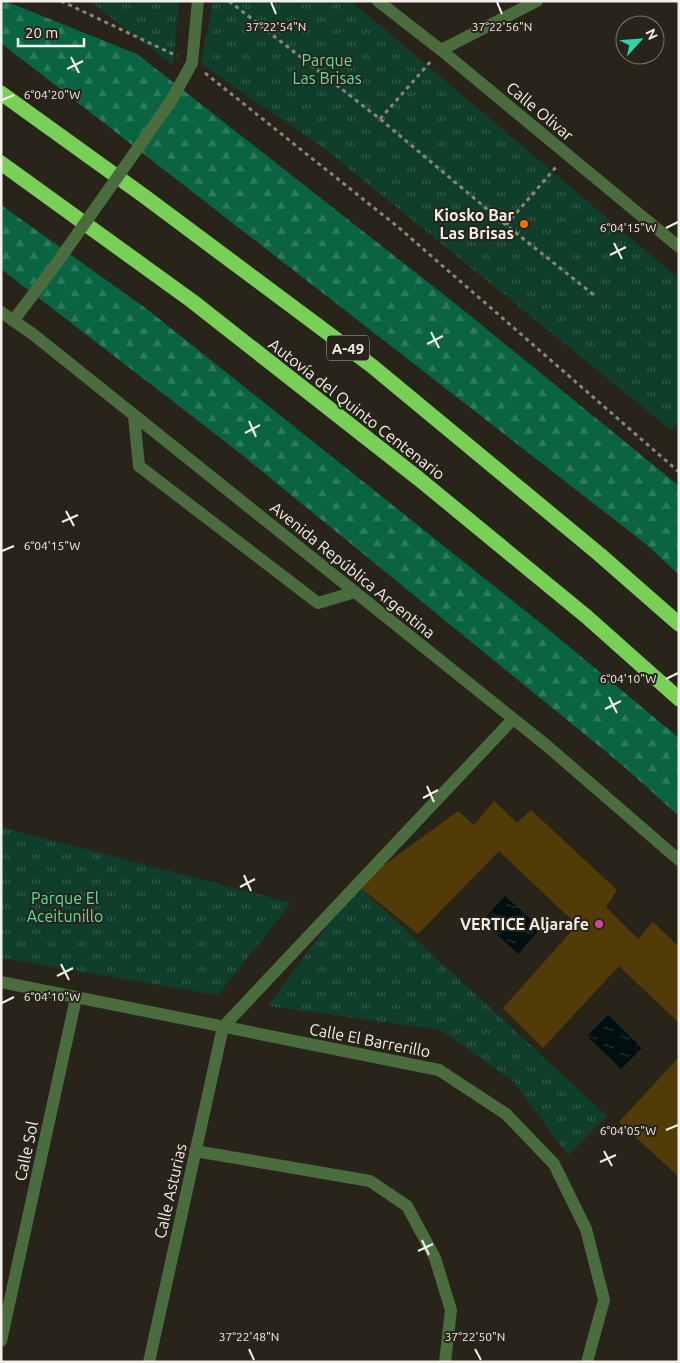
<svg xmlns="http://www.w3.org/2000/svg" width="680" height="1363" font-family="Ubuntu,sans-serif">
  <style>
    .grass { fill: url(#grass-tufts) }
    .forest { fill: url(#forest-firs) }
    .water { fill: url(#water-ripples) }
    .building { fill: #523b06 }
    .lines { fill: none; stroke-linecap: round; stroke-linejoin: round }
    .path { stroke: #89857d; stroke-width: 3; stroke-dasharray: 4 4; stroke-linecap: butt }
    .minor { stroke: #4a6c3e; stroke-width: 12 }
    .highway { stroke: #78d056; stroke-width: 15 }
    .minor-bridge { stroke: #4a6c3e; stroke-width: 12 }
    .ticks { fill: none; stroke: #f3f0e9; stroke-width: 2 }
    .food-dot { fill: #e8710a; stroke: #29241a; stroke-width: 2 }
    .hotel-dot { fill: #d1479c; stroke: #29241a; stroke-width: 2 }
    .labels { text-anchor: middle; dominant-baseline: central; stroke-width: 4; stroke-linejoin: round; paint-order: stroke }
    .shield { fill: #29241a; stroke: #b6b3ab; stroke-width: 1 }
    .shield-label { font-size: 15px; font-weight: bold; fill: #f3f0e9 }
    .park-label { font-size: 16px; fill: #56e0a3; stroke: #29241a }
    .street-label { font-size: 16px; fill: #f3f0e9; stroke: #29241a }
    .poi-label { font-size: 16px; font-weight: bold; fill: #f3f0e9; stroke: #29241a; text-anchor: end }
    .ticks-label { font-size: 12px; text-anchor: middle; fill: #f3f0e9; stroke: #29241a; stroke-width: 4; stroke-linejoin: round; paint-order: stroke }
  </style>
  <defs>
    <pattern id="grass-tufts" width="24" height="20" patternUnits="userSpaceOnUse" patternTransform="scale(1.25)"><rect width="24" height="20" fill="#0f3f2a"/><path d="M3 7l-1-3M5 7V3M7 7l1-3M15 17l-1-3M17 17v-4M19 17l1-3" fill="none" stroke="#325b49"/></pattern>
    <pattern id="forest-firs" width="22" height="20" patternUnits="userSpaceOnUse" patternTransform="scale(1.25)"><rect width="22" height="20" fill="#0a6442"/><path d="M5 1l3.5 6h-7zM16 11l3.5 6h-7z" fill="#2e7a5d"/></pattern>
    <pattern id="water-ripples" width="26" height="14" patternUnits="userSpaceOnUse" patternTransform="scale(1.25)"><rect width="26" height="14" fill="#010f10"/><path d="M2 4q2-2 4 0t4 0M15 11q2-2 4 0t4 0" fill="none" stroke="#263233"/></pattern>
  </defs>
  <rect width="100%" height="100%" fill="#29241a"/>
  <g class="grass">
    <polygon points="90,1 179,1 173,65"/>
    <polygon points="213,1 351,1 679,279 679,420 671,430 325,149 201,64"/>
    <polygon points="1,827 291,903 218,995 1,958"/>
    <polygon points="357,885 607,1116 568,1155 513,1081 441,1030 268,1006"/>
  </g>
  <g class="forest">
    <polygon points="1,1 5,1 137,54 462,309 679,486 679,575 647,545 1,43"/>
    <polygon points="1,205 148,310 543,625 679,738 679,816 621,764 231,446 1,269"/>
  </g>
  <g class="water">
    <polygon points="505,896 541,928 518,954 482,921"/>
    <polygon points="608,1015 642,1048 621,1069 587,1036"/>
  </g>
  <g class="building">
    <polygon points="494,801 517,823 531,810 617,890 606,907 638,939 653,922 679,947 679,1023 619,966 543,1048 503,1008 577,925 499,851 418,934 357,885 458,811 474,825"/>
    <polygon points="679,1057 679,1177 619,1122"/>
  </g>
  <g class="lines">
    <g class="path">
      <polyline points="61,1 177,56"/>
      <polyline points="229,1 380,119 506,225 594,295"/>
      <polyline points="205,73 398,227 679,472"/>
      <polyline points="380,119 431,61"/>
      <polyline points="506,225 556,167"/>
    </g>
    <g class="minor">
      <polyline points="378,1 441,50 679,247"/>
      <polyline points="441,50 537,1"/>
      <polyline points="192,63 198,1"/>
      <polyline points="1,312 34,335 546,745 679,860"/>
      <polyline points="13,321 54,267"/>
      <polyline points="134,416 139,466 318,603 355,592"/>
      <polyline points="1,982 439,1070 506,1114 554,1164 586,1229 604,1300 587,1362"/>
      <polyline points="223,1027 513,719"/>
      <polyline points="195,1151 370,1181 407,1206 435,1258 451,1310 445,1362"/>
      <polyline points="1,1341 76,998"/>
      <polyline points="149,1362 223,1027"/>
    </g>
    <g class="highway">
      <polyline points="1,93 144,196 372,366 599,554 679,624"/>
      <polyline points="1,163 192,301 419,479 587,617 679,699"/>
    </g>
    <polyline class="minor-bridge" points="54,267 171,101 192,63"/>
  </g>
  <path class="ticks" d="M271 2 276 14M497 2 502 14M71 57 79 73M67 69 83 61M2 100 14 95M666 228 678 222M614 243 622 259M610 255 626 247M431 332 439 348M427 344 443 336M249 421 256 437M245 433 260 425M66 511 74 526M62 522 78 515M2 551 14 546M666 679 678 673M609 697 617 713M605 709 621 701M427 786 434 802M423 798 438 790M244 875 251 891M240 887 255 879M61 964 69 980M57 976 73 968M2 1003 14 997M666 1130 678 1125M604 1151 612 1166M600 1162 616 1155M422 1240 429 1255M418 1251 433 1244M249 1349 254 1360M475 1349 481 1360"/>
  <circle class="food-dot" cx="524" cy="224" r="5"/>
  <circle class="hotel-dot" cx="599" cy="924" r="5"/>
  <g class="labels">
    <rect class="shield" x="327" y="335.5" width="42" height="25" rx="4"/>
    <g class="shield-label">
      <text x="348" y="348">A-49</text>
    </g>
    <g class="park-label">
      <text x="327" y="60">Parque<tspan x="327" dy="18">Las Brisas</tspan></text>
      <text x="65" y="898">Parque El<tspan x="65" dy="18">Aceitunillo</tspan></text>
    </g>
    <g class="street-label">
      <text transform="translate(540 111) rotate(40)">Calle Olivar</text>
      <text transform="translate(357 409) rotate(38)">Autovía del Quinto Centenario</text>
      <text transform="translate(353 570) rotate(39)">Avenida República Argentina</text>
      <text transform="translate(370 1040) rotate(11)">Calle El Barrerillo</text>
      <text transform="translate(26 1151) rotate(-78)">Calle Sol</text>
      <text transform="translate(170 1191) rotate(-77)">Calle Asturias</text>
    </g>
    <g class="poi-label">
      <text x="514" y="215">Kiosko Bar<tspan x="514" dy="18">Las Brisas</tspan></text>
      <text x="589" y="924">VERTICE Aljarafe</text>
    </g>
  </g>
  <g class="ticks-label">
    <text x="276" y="31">37°22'54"N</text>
    <text x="502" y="31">37°22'56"N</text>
    <text x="52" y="99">6°04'20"W</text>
    <text x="628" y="232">6°04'15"W</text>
    <text x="52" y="550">6°04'15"W</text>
    <text x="628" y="683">6°04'10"W</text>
    <text x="52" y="1001">6°04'10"W</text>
    <text x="628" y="1135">6°04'05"W</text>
    <text x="249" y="1341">37°22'48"N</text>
    <text x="475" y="1341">37°22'50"N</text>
  </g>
  <rect width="680" height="1363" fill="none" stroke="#f3f0e9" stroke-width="5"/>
  <g transform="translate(640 40) rotate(64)"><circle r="24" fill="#29241a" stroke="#7a766d"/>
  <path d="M0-4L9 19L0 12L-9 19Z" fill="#2ed4ab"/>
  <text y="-8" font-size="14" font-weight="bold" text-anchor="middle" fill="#f3f0e9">N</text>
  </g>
  <path d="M18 38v8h66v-8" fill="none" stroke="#f3f0e9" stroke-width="2.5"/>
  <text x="25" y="38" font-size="15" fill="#f3f0e9" stroke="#29241a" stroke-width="4" paint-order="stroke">20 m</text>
</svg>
